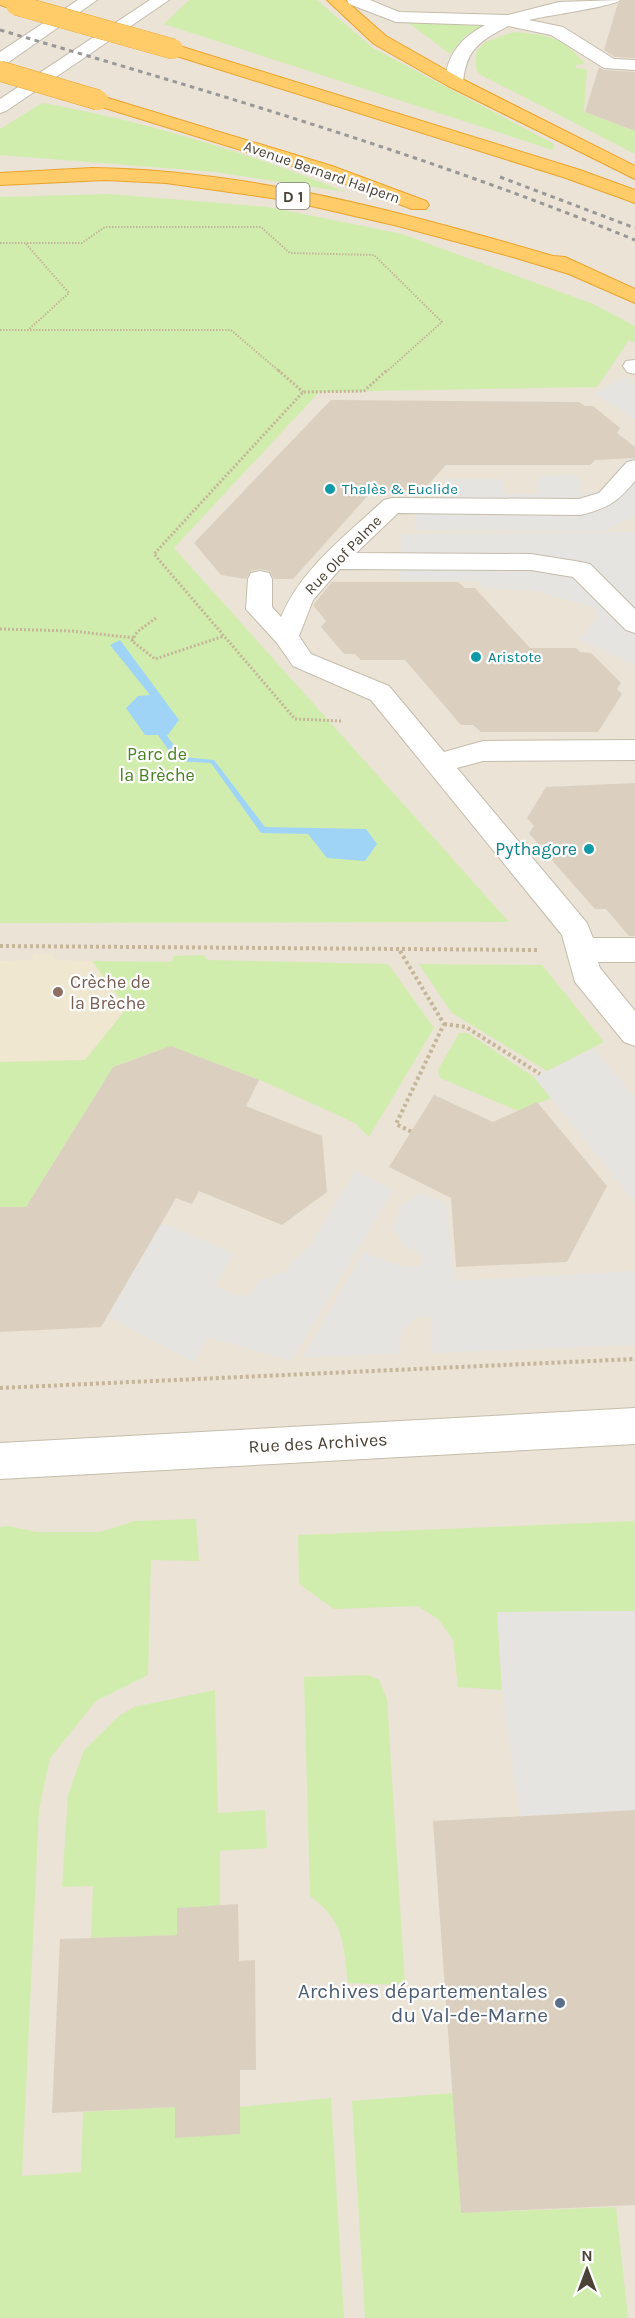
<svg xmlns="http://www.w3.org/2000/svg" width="635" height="2318" font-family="Karla,sans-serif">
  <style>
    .residential { fill: #eae3d6 }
    .education { fill: #f0e7d1 }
    .green { fill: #d1edad }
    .parking { fill: #e6e4e0 }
    .water { fill: #9fd4f7 }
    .building { fill: #dbd0bf }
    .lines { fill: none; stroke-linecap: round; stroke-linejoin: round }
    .minor-casing { stroke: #c5bcac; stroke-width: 2 }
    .highway-casing { stroke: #eca32b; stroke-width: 2 }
    .path-far2 { stroke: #c5b599; stroke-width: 2; stroke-dasharray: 1.5 1.5; stroke-linecap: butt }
    .path-far1 { stroke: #c5b599; stroke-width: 3; stroke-dasharray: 2 2; stroke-linecap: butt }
    .path { stroke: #c5b599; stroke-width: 4; stroke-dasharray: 3 3; stroke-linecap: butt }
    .minor { fill: #fff; fill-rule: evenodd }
    .highway { fill: #ffcc69; fill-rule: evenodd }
    .rail { stroke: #989898; stroke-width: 3; stroke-dasharray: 4.5 4.5; stroke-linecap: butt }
    .highway-bridge-casing { stroke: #eca32b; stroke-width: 21; stroke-linecap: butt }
    .highway-bridge { stroke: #ffcc69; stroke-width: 20 }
    .culture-dot { fill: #0f9aa8; stroke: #fff; stroke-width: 2 }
    .education-dot { fill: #8d6e63; stroke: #fff; stroke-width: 2 }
    .service-dot { fill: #5c6f8a; stroke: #fff; stroke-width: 2 }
    .labels { text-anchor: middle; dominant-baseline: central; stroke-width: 4.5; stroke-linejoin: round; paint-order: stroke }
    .far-street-label { font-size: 15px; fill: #4a4236; stroke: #fff }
    .far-culture-label { font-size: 15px; fill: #0d838f; stroke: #fff; text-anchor: start }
    .shield { fill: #fff; stroke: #807b72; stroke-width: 1.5 }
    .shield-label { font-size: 16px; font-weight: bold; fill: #4a4236 }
    .park-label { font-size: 18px; fill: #488222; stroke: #fff }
    .culture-label { font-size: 18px; fill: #0d838f; stroke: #fff; text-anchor: end }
    .education-label { font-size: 18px; fill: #785e54; stroke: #fff; text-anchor: start }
    .street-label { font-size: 18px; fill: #4a4236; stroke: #fff }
    .near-service-label { font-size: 21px; fill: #4e5e75; stroke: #fff; text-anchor: end }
  </style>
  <rect width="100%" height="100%" fill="#f5f1e8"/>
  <rect class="residential" x="0" y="0" width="635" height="2318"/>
  <polygon class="education" points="34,954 53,955 56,960 92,961 127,1008 85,1060 0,1062 0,961 31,960"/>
  <g class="green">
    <polygon points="189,0 317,0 373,48 554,144 553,150 164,24"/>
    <polygon points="406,21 485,25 466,35 450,54"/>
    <path d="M513 32C549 35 562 36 585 64L576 65V68L587 69 584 112 635 131V154L481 75 476 70V52L485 42Z"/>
    <path d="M42 103C145 121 249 153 346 192L215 172 0 155V129Z"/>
    <polygon points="109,194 268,207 402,234 593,304 635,326 635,343 629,340 597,387 319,392 174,548 509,922 0,923 0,197"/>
    <polygon points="203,955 208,960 388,964 434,1028 369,1137 355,1123 260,1080 172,1047 163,1056 156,1051 113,1067 26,1207 0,1207 0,1062 85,1060 127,1008 92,961 171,962 174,956"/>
    <polygon points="419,964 542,965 604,1042 547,1071 452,1013"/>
    <polygon points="459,1033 468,1033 534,1077 551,1098 518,1111 440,1078 438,1070"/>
    <polygon points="196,1519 199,1561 151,1560 148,1675 96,1701 50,1758 39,1809 22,2176 81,2172 83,2112 175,2107 175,2137 240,2134 240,2107 331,2098 344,2318 0,2318 0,1527 8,1526 36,1532 100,1532 135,1521"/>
    <polygon points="635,1521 635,1611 498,1612 502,1690 458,1687 453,1640 438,1619 418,1606 334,1609 299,1584 298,1535"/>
    <path d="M369 1675 379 1680 387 1699 405 1985 348 1983C343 1943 345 1922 310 1896L304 1677Z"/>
    <polygon points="215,1690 218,1813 265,1810 267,1848 220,1851 220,1906 177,1908 177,1935 91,1938 93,1886 62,1887 68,1795 84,1750 119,1716 134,1707"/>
    <polygon points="453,2093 461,2213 616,2207 628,2318 365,2318 352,2101"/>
  </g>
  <g class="parking">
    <polygon points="625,377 635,383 635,419 594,394"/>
    <polygon points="635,445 635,516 604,531 417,530 415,513 444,495 444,479 504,479 504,494 537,494 539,476 578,475 581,495 603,490"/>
    <polygon points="635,532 635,665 579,639 597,618 595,608 536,591 481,588 480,581 400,580 401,534"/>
    <polygon points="594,1049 635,1097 635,1203 534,1077"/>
    <polygon points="355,1171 393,1190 291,1361 208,1337 194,1363 108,1316 162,1223 233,1253 216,1286 234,1295 249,1296 259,1281 287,1270 294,1259 309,1247"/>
    <polygon points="419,1193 446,1203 455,1281 635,1271 635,1345 431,1353 432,1317 418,1316 402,1331 398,1354 303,1357 363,1252 402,1267 421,1266 421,1254 404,1247 393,1229 400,1207"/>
    <polygon points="635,1611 635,1811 520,1817 502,1690 497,1612"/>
  </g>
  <polygon class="water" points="120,640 179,720 167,736 183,757 214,760 265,827 366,829 377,844 365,861 327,858 308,834 261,833 211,763 176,761 158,735 145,735 126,708 138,696 150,695 110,645"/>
  <g class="building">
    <polygon points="622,0 635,0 635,58 615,57 604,50 618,3"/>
    <polygon points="599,67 604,70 635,72 635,131 585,112"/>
    <polygon points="331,400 579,402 585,406 593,406 620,428 617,433 635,447 635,458 595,460 590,465 446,465 427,486 416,487 412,491 372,491 293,579 274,579 269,571 260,569 251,571 246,579 221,575 194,543"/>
    <polygon points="332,582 458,582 465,588 475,588 530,648 576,648 580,652 591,653 621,683 617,689 622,694 598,732 481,732 473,725 461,725 405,660 361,660 355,654 344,654 321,627 326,621 313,605"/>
    <polygon points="635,783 635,936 629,936 606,909 595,909 564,874 529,833 534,826 527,818 546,787"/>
    <polygon points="171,1046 259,1080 246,1106 322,1136 327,1192 282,1225 199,1191 192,1204 176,1198 101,1327 0,1332 0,1207 26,1207 113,1067"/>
    <polygon points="434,1095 493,1122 537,1102 607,1186 567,1262 456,1267 451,1198 389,1167"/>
    <polygon points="635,1810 635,2205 461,2213 433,1821"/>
    <polygon points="238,1904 239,1961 255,1960 256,2070 240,2070 240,2134 175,2138 175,2107 52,2113 60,1939 177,1935 177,1908"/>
  </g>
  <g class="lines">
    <g class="minor-casing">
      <g id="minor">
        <polygon points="78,0 97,0 6,64 0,65 0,52"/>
        <polygon points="150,0 169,0 6,111 0,113 0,99"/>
        <path d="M347 0H370L399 12 508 15 559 2 620 0C616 6 544 16 529 20L563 27 614 59 635 60V70L604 68 551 35 508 26C481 41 466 48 463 82L454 87 445 82C447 54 461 38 485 25L396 22 349 4Z"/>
        <polygon points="635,360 635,374 627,372 623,366 626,361"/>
        <path d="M635 460V481C616 503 610 507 581 515L398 513 356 553 531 554 581 562 590 564 635 609V633L626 630 573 577 531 570 340 569 313 600 299 636 311 654 389 686 444 752 483 741 635 740V760L483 761 457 768 587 923 593 938H635V962H598L600 968 635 1011V1046L624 1042 575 982 562 935 371 700 293 666 277 643 246 609 248 579 251 573 260 571 269 573 272 579V607L281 617C301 569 346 535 384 500L392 498 579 499 599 493 627 462Z"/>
        <polygon points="635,1408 635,1444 0,1479 0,1443"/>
      </g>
    </g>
    <g class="highway-casing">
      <g id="highway">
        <polygon points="0,0 17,0 24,5 16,10 0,5"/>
        <polygon points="327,0 345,0 386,36 460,78 635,166 635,179 448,86 374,44"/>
        <polygon points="173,44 580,170 635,190 635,203 566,178 167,53 164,49 167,45"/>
        <polygon points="98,95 332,166 426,201 429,205 426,209 412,209 318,174 92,104 89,100"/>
        <path d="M92 168C249 170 403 212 553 256L565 257 635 289V303L569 274 513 257 398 226 285 200 166 183 105 180 0 185V173Z"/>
      </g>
    </g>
    <g class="path-far2">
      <polyline points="0,243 82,243 105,227 261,227 290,253 374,255 442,322 386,372"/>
      <polyline points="26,244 69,293 28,330"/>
      <polyline points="0,330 231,330 280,372"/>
    </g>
    <g class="path-far1">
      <polyline points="278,370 303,392"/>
      <polyline points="156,618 137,632 132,641 155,659 224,636"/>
      <polyline points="0,629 72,631 134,638"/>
      <polyline points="341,721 295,719 154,554 303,392 364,391 387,370"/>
    </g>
    <g class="path">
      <polyline points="0,946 538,950"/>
      <polyline points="400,951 444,1024 396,1124 412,1132"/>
      <polyline points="444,1024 466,1027 540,1074"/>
      <polyline points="0,1388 635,1359"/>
    </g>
    <use href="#minor" class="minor"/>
    <use href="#highway" class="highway"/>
    <g class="rail">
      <path d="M0 30C214 93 428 155 635 240"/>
      <polyline points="500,177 635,228"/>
    </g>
    <g class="highway-bridge-casing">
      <g id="highway-bridge">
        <polyline points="16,5 173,49"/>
        <polyline points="0,71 98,100"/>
      </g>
    </g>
    <use href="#highway-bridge" class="highway-bridge"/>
  </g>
  <g class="culture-dot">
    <circle cx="330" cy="489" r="6"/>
    <circle cx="476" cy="657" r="6"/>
    <circle cx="589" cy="849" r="6"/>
  </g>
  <circle class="education-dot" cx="58" cy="992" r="6"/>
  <circle class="service-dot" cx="560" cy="2003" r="6"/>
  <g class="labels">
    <g class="far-street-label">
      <text transform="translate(322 172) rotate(19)">Avenue Bernard Halpern</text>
      <text transform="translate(343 555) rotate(-46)">Rue Olof Palme</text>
    </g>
    <g class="far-culture-label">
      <text x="342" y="489">Thalès &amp; Euclide</text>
      <text x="488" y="657">Aristote</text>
    </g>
    <rect class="shield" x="276.5" y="183" width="33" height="26" rx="4.5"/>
    <g class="shield-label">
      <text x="293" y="196">D 1</text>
    </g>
    <g class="park-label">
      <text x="157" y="754">Parc de<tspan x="157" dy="21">la Brèche</tspan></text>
    </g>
    <g class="culture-label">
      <text x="577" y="849">Pythagore</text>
    </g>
    <g class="education-label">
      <text x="70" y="982">Crèche de<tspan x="70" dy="21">la Brèche</tspan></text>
    </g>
    <g class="street-label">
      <text transform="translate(318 1443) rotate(-3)">Rue des Archives</text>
    </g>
    <g class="near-service-label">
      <text x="548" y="1991">Archives départementales<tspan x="548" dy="24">du Val-de-Marne</tspan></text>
    </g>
  </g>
  <g transform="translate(587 2270)" stroke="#ffffff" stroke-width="4.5" paint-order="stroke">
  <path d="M0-4.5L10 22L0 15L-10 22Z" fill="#4a4236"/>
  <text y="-9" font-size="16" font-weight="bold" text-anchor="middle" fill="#4a4236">N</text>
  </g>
</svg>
